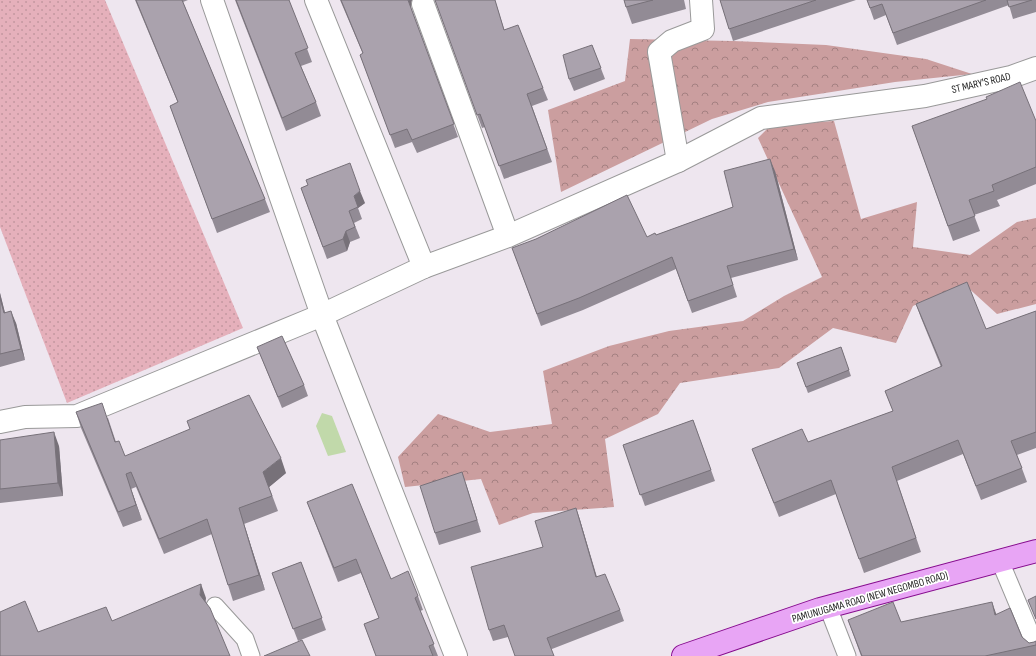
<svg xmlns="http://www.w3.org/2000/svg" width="1036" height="656" font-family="'Sofia Sans Condensed',sans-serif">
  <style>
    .grass { fill: url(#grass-dots) }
    .forest { fill: url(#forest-crowns) }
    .water { fill: #c1d9aa }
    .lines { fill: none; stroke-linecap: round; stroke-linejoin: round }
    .service-casing { stroke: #999; stroke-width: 19 }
    .minor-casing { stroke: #999; stroke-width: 24 }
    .primary-casing { stroke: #860c8e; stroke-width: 24 }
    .service { stroke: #fff; stroke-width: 17 }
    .minor { stroke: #fff; stroke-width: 22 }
    .primary { stroke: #e8a5f5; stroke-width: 22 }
    .wall { fill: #928b95 }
    .shaded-wall { fill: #777179 }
    .building { fill: #aaa2ad; stroke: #777179 }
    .labels { text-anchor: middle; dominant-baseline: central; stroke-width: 3.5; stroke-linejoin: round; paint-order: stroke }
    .street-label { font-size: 11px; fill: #1f1f1f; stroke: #fff }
  </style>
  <defs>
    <pattern id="grass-dots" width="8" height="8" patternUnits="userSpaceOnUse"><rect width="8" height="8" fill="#e5b0bb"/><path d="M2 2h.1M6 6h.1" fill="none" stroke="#c497a0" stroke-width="1.8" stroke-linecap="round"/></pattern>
    <pattern id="forest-crowns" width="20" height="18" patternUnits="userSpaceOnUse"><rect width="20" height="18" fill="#cb9e9f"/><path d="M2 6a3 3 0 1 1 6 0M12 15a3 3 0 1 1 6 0" fill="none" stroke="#a48081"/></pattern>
  </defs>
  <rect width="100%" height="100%" fill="#eee6ef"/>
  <polygon class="grass" points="0,0 105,0 243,328 67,403 0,227"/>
  <g class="forest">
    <polygon points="630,39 733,41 826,45 926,59 972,74 895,82 768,102 712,119 561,192 548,110 625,81"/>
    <polygon points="834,121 861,219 917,202 913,247 970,255 1017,222 1036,218 1036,304 997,314 964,284 913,306 896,343 833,328 779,368 680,383 658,414 605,439 614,507 533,513 499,525 481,479 405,487 398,457 438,414 490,432 552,424 543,371 609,346 669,331 743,321 784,296 822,277 758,138 771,125"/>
  </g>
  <polygon class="water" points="322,413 332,416 346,452 328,456 316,426"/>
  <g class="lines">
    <g class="service-casing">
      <g id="service">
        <polyline points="1000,561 1036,647"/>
        <polyline points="215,606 245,639 251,656"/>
        <polyline points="828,607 847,656"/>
      </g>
    </g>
    <g class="minor-casing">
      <g id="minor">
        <polyline points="212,0 322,315 456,656"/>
        <polyline points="316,0 424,267"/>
        <polyline points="423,4 508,236"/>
        <polyline points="678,161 659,52 672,41 703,29 701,0"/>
        <polyline points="0,422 25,417 77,416 322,315 424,267 508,236 678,161 761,118 925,96 1011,77 1036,68"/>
      </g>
    </g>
    <g class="primary-casing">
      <polyline id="primary" points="683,656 820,609 1036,551"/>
    </g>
    <use href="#service" class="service"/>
    <use href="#minor" class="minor"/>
    <use href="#primary" class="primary"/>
  </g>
  <g class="wall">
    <polygon points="135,0 188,0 183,2 265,199 270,212 217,233 170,106 178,103"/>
    <polygon points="235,0 289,0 312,62 301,66 316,102 321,116 286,131"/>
    <polygon points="340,0 412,0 411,2 411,8 458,137 417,153 412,142 395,148 360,55 363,54"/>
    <polygon points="435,0 495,0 504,29 543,88 548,100 532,106 552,162 504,179 485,127 482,128"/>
    <polygon points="624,0 684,0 686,9 632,24 626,7"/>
    <polygon points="720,0 856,0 733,41"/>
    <polygon points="867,0 1036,0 1036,12 1013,19 1009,5 897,45 886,15 874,20"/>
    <polygon points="592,45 605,79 574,91 569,79"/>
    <polygon points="1036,121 1036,184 997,200 1000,206 974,215 980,231 953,241 912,126"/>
    <polygon points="775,171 798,260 731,278 737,297 692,313 676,269 583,310 541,326 512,248 647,237 656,235 733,207"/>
    <polygon points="308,185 365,203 358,208 362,219 354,223 360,238 350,242 347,251 327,259 301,188"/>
    <polygon points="0,293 5,313 16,323 25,360 0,367"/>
    <polygon points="916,304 986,329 1036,311 1036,448 1017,455 1027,482 981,500 963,454 897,481 921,552 864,573 836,494 779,517 752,449 808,442 893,411 885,391 941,367 921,318"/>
    <polygon points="257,347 304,385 308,396 282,408"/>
    <polygon points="841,347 851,376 808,393 797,363"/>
    <polygon points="76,412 108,418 116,442 125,456 286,473 269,487 278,511 244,524 265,590 233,601 228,585 212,534 164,554 136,487 131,489 142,520 123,527 81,428"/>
    <polygon points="693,420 715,481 645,506 623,445"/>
    <polygon points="0,440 59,446 63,496 0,503"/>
    <polygon points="466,484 481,532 439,545 435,533"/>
    <polygon points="307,502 391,579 418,596 423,610 420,611 438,656 376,656 364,624 379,618 361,573 338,582"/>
    <polygon points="576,508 580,520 597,577 620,610 624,621 552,649 508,637 493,641 489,630 543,547"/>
    <polygon points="301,562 326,630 298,641 272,573"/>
    <polygon points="996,614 1022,637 1029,643 1034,642 1036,641 1036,656 861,656 848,620 901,622"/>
  </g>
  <g class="shaded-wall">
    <polygon points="408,0 412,0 411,2 411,8"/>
    <polygon points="770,159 775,171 798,260 794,249"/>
    <polygon points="360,191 365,203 358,208 354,196"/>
    <polygon points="346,231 350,242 347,251 343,239"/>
    <polygon points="0,293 8,325 4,313 0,298"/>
    <polygon points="11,311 16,323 25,360 21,349"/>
    <polygon points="54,432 59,446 63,496 58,483"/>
    <polygon points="281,458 286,473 268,488 263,472"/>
    <polygon points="462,472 466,484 481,532 477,520"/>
    <polygon points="126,474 131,489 142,520 136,505"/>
    <polygon points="239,508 244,524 265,590 259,575"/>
    <polygon points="576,508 580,520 600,589 596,577"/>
    <polygon points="201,584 206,598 205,608 200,595"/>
    <polygon points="992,602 997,616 995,615"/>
  </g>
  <g class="building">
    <polygon points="136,0 182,0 265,199 212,219 170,106 178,102"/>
    <polygon points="236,0 289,0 308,48 295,53 316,102 282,118"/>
    <polygon points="341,0 408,0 454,124 412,140 407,129 390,135 360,55 363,53"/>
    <polygon points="435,0 495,0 504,30 518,25 543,88 527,94 547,149 499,166 480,114 477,115"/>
    <polygon points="624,0 653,0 626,7"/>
    <polygon points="720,0 816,0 729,29"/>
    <polygon points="867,0 986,0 893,33 882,4 870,8"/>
    <polygon points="1007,0 1032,0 1009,7"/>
    <polygon points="592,45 601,68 569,79 563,55"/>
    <polygon points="1020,82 1036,121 1036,167 992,185 994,191 969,200 975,216 948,226 912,126 987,99 986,97"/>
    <polygon points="770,159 794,249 727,266 733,285 688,301 672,257 579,298 537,314 512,248 536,239 627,195 647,237 655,233 656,235 733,207 724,171"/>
    <polygon points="350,163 360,191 354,196 358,207 349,211 355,227 346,231 343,239 323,247 301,188 308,185 306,180"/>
    <polygon points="967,282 986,329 1036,311 1036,432 1011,441 1022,468 976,486 958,440 892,467 916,538 859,559 831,480 774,503 752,449 802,429 808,442 893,411 885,391 942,366 916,304"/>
    <polygon points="0,298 4,313 11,311 21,349 0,354"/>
    <polygon points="282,336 304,385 278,397 257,347"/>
    <polygon points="841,347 849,370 806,387 797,363"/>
    <polygon points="249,395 281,458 263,472 272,496 239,508 259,575 228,585 207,519 159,539 131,472 126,474 136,505 118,512 76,412 102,403 115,442 119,441 125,456 190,429 187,421"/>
    <polygon points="693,420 711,470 640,495 623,445"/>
    <polygon points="54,432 58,483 0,489 0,440"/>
    <polygon points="462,472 477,520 435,533 420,486"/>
    <polygon points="352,484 391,579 408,571 418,596 415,598 434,644 429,646 433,656 376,656 364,624 379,618 356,559 334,568 307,502"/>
    <polygon points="576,508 596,577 605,574 620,610 547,638 554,656 515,656 504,625 489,630 471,567 543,547 535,521"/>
    <polygon points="301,562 322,618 293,629 272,573"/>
    <polygon points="201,584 200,595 210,608 230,656 0,656 0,612 25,601 38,632 106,607 112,621"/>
    <polygon points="1036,596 1036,619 1028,600"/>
    <polygon points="893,602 901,622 992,602 995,615 1010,608 1022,637 1029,643 1034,642 1036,641 1036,645 985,656 862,656 848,620"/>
    <polygon points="302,640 310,656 264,656"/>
  </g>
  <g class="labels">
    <g class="street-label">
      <text transform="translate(981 83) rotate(-13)">ST MARY'S ROAD</text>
      <text transform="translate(870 597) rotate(-16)">PAMUNUGAMA ROAD (NEW NEGOMBO ROAD)</text>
    </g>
  </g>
</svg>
